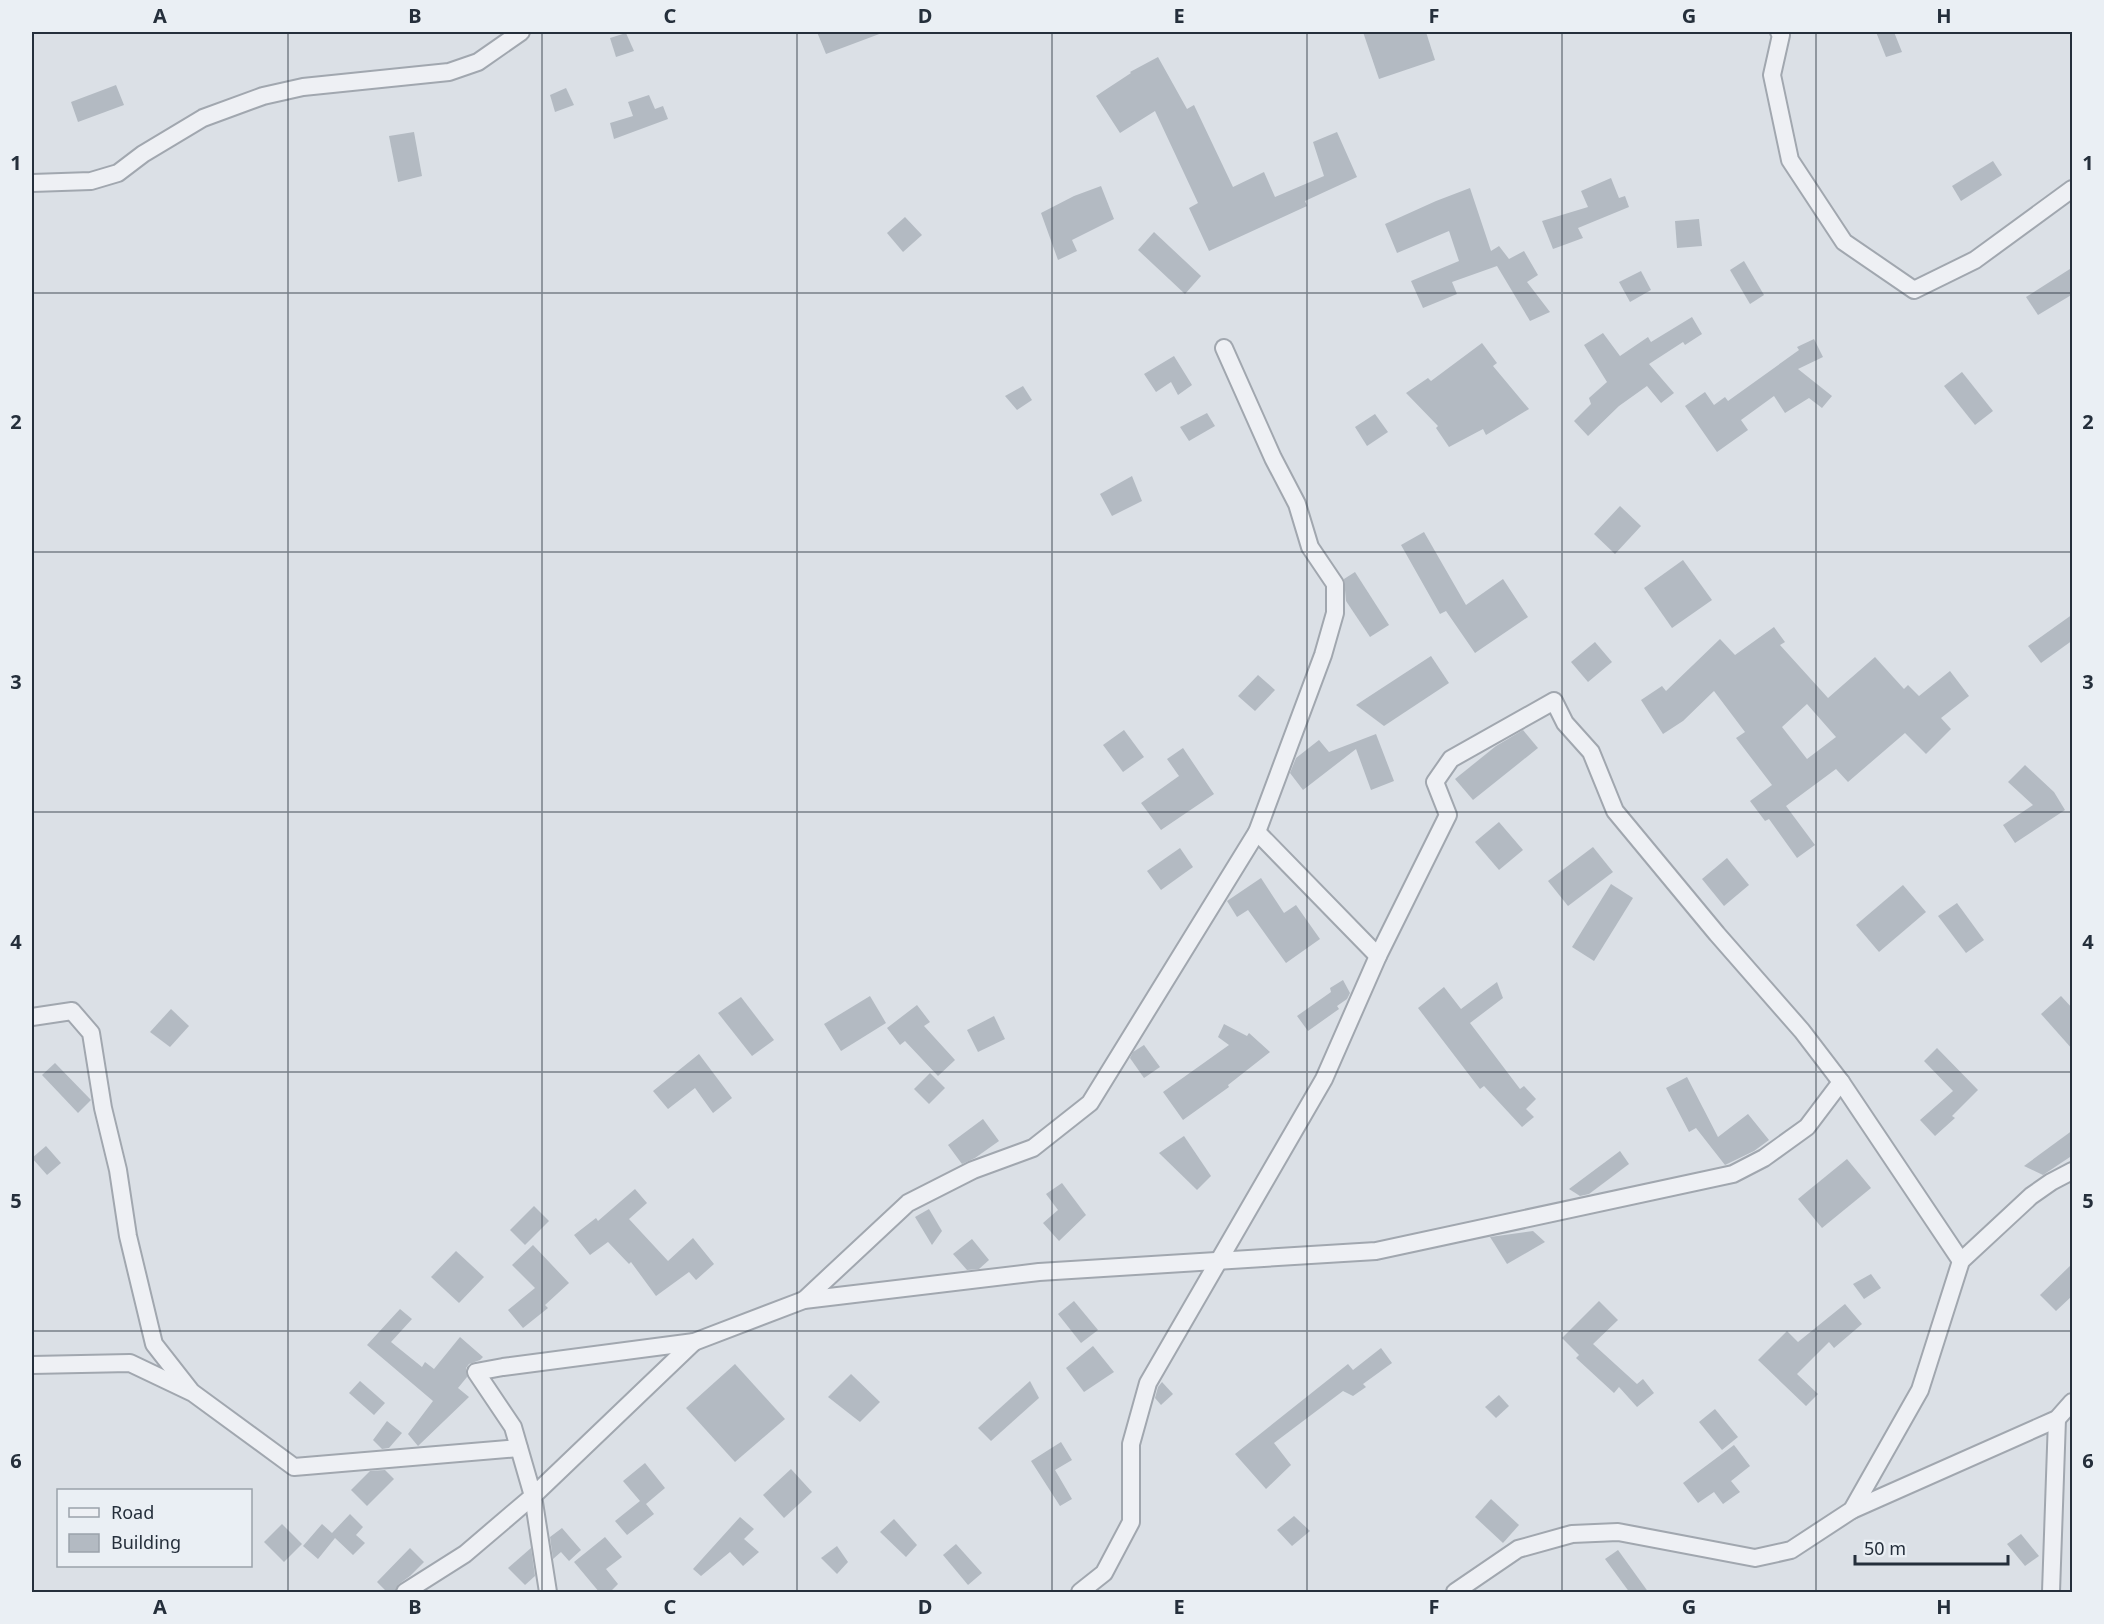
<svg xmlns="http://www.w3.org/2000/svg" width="2104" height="1624" font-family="'Noto Sans',sans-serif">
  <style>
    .building { fill: #b3bac2; fill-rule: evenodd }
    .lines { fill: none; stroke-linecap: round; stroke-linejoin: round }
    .street-casing { stroke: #a1a7af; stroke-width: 20 }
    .street { stroke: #eef0f4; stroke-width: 16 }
    .grid { fill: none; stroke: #252f3b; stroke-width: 1.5; stroke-opacity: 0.55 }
    .neatline { fill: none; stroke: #252f3b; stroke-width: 2 }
    .grid-label { font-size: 20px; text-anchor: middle; font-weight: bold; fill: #252f3b }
  </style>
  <rect width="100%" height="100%" fill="#dbe0e6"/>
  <g class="building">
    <polygon points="817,32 881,32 882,33 826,54"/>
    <polygon points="1363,32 1426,32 1435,60 1379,79"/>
    <polygon points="1876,32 1894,32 1902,52 1886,57"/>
    <polygon points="626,33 634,51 616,57 610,38"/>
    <polygon points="1158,57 1187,109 1194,105 1233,187 1264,172 1275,197 1324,176 1313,142 1337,132 1357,177 1305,201 1307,206 1209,251 1189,208 1198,203 1155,111 1120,133 1096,96 1131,73 1130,72"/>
    <polygon points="116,85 124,105 78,122 71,102"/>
    <polygon points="566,88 574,105 555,112 550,95"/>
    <polygon points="649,95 655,109 663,106 668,119 614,139 610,123 633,116 628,102"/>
    <polygon points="414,132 422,176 398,182 389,136"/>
    <polygon points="1993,161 2002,175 1961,201 1952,186"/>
    <polygon points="1611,178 1619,198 1625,196 1629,207 1578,228 1583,238 1553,249 1542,221 1588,207 1581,191"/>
    <polygon points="1101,186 1114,219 1072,240 1077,251 1058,260 1041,213 1074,196"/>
    <polygon points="1470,188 1491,251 1499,246 1509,259 1524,251 1538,275 1527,282 1550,312 1530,321 1497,266 1452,282 1457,294 1423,308 1411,281 1459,261 1449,231 1397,253 1385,224 1436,201"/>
    <polygon points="905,217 922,235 903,252 887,233"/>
    <polygon points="1699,219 1702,246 1677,248 1675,221"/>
    <polygon points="1154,232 1201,276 1185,294 1138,250"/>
    <polygon points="1744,261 1764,295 1750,304 1730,270"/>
    <polygon points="2073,267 2073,294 2038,315 2026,297"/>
    <polygon points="1641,271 1651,290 1630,302 1619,282"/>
    <polygon points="1692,317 1702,334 1685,345 1683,342 1649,364 1674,393 1661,403 1647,386 1619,406 1588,436 1574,421 1591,404 1589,398 1607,382 1584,345 1603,333 1620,356 1648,337 1651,342"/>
    <polygon points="1814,339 1823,357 1798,369 1832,396 1822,408 1809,398 1785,413 1774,396 1741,420 1748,430 1717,452 1685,406 1705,392 1714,405 1725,397 1728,401 1799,350 1797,347"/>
    <polygon points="1482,343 1497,363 1493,366 1529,409 1486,435 1483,429 1449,447 1436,428 1438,426 1406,393 1428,378 1431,381"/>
    <polygon points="1174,356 1192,385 1178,395 1171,382 1156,392 1144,374"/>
    <polygon points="1962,372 1993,411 1975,425 1944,386"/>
    <polygon points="1023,386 1032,400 1017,410 1005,396"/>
    <polygon points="1207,413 1215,426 1189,441 1180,427"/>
    <polygon points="1375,414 1388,432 1367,446 1355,427"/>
    <polygon points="1132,476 1142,501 1112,516 1100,494"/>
    <polygon points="1620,506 1641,526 1615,554 1594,534"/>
    <polygon points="1424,532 1466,605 1503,579 1528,617 1475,653 1446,611 1440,614 1401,545"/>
    <polygon points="1683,560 1712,600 1672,628 1644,588"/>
    <polygon points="1355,572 1389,625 1370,637 1346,601 1344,579"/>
    <polygon points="2073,614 2073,640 2041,663 2028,646"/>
    <path d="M1774 627 1785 642 1780 645 1828 698 1875 657 1904 689 1908 685 1919 696 1950 671 1969 696 1941 718 1951 729 1926 754 1905 733 1848 782 1836 769 1786 806 1815 845 1797 858 1769 819 1765 821 1750 801 1772 785 1736 738 1745 732 1714 691 1683 721 1663 734 1641 700 1662 686 1666 691 1720 639 1735 655ZM1807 704 1836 737 1807 759 1782 727Z"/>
    <polygon points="1595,642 1612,662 1588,682 1571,662"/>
    <polygon points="1431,656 1449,683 1384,726 1356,705"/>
    <polygon points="1258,675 1275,690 1255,711 1238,696"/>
    <polygon points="1124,730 1144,757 1123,772 1103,745"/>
    <polygon points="1523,730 1538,748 1473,800 1455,779 1496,746"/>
    <polygon points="1376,734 1394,781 1371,790 1356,749 1303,790 1290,773 1296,758 1319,740 1329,752"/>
    <polygon points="1183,748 1214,794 1161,830 1141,803 1179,776 1167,759"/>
    <polygon points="2025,765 2054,792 2065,810 2015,843 2003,825 2033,805 2008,782"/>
    <polygon points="1499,822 1523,850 1499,870 1475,842"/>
    <polygon points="1593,847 1613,872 1568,906 1548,881"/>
    <polygon points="1180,848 1193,867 1161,890 1147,871"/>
    <polygon points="1727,858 1749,885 1724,906 1702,879"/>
    <polygon points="1261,878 1284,913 1296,905 1320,939 1286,963 1248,910 1237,917 1227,901"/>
    <polygon points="1611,884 1633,898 1594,961 1572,947"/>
    <polygon points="1903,885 1926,912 1879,952 1856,925"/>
    <polygon points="1957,903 1984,940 1966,953 1938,916"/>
    <polygon points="1343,980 1350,993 1347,999 1337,1006 1339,1009 1308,1031 1297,1016 1331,992 1330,988"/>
    <polygon points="1497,982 1503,998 1470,1023 1520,1089 1524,1086 1536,1099 1526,1109 1534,1117 1522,1127 1484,1086 1480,1089 1418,1008 1444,987 1461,1009"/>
    <polygon points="870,996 886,1023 841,1051 824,1024"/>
    <polygon points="2061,996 2073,1009 2073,1050 2041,1014"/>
    <polygon points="741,997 774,1040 752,1056 718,1013"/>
    <polygon points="917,1005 930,1022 924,1026 955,1060 938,1076 905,1041 900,1045 887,1028"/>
    <polygon points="171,1009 189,1026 170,1047 150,1032"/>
    <polygon points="994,1016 1005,1039 978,1052 967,1030"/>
    <polygon points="1224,1024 1247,1036 1249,1033 1270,1052 1228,1085 1229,1087 1183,1120 1163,1092 1229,1045 1218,1037"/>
    <polygon points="1144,1045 1160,1067 1144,1078 1130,1058 1133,1052"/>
    <polygon points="1937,1048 1978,1090 1952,1116 1955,1118 1935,1136 1920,1120 1953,1091 1924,1061"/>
    <polygon points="699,1054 732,1098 713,1113 695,1088 668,1109 653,1091"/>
    <polygon points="55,1063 91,1100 78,1113 42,1075"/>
    <polygon points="930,1073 945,1088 929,1104 914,1089"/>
    <polygon points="1687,1077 1718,1137 1748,1114 1769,1140 1754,1151 1725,1165 1696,1128 1689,1132 1666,1088"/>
    <polygon points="983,1119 999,1141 975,1158 962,1164 948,1145"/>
    <polygon points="2073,1130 2073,1155 2043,1175 2024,1166"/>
    <polygon points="1184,1136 1211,1176 1197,1190 1159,1153"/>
    <polygon points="46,1146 61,1163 47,1175 32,1158"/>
    <polygon points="1620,1151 1629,1164 1589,1194 1580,1196 1569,1189"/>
    <polygon points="1847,1159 1871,1188 1822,1228 1798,1199"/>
    <polygon points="1062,1183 1086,1215 1059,1241 1043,1223 1058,1210 1046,1194"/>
    <polygon points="635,1189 647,1203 629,1219 668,1261 693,1238 714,1264 696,1280 689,1272 656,1296 631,1262 629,1264 608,1242 590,1255 574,1235 596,1218 598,1221"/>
    <polygon points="534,1206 549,1221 525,1245 510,1230"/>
    <polygon points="929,1209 942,1231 932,1245 915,1217"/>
    <polygon points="1533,1231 1545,1242 1507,1264 1490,1237"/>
    <polygon points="972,1239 989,1260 979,1269 967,1270 953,1254"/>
    <polygon points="533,1245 569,1283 545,1305 548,1308 523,1328 508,1310 535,1288 512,1265"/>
    <polygon points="456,1251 484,1277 459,1303 431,1277"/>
    <polygon points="2073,1263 2073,1295 2056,1311 2040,1295"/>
    <polygon points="1871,1274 1881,1288 1864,1299 1853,1284"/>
    <polygon points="1074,1301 1098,1330 1081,1343 1058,1314"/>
    <polygon points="1599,1301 1618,1320 1593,1344 1637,1384 1643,1379 1654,1393 1637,1407 1619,1387 1614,1393 1576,1358 1579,1355 1562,1338"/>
    <polygon points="1845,1304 1862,1324 1834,1348 1829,1342 1797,1374 1818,1394 1806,1406 1758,1360 1787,1331 1798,1342"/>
    <polygon points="400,1309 412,1319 391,1342 422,1367 425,1362 434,1369 460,1337 483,1357 480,1360 469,1364 466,1368 467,1377 458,1388 469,1397 418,1446 408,1434 433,1401 367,1345"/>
    <polygon points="1093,1346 1114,1372 1084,1392 1066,1368"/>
    <polygon points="1381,1348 1392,1363 1363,1384 1366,1387 1353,1396 1343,1391 1274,1443 1291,1465 1266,1489 1235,1454 1348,1364 1353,1370"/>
    <polygon points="735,1364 785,1419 735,1462 686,1408"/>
    <polygon points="851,1374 880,1402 860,1422 828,1397"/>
    <polygon points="360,1381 385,1403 374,1415 349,1393"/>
    <polygon points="1030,1381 1039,1398 991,1441 978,1428"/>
    <polygon points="1162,1382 1173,1394 1161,1405 1155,1398 1158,1387"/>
    <polygon points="1499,1395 1509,1406 1496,1418 1485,1407"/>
    <polygon points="1715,1409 1738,1437 1722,1450 1699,1422"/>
    <polygon points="387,1421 402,1433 389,1448 382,1449 373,1440"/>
    <polygon points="1061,1442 1072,1460 1055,1470 1072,1499 1060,1506 1031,1461"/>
    <polygon points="1734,1445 1750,1466 1731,1481 1740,1492 1723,1504 1714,1492 1698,1503 1683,1483"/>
    <polygon points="645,1463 665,1488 646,1504 654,1514 627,1535 615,1521 640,1501 623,1481"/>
    <polygon points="791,1469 812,1492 784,1518 763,1495"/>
    <polygon points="385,1470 394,1479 367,1506 351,1490 370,1471"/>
    <polygon points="1491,1499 1519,1525 1503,1543 1475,1517"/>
    <polygon points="350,1514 363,1527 356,1535 365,1543 353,1555 335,1538 318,1559 303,1546 322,1524 332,1533"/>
    <polygon points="1294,1516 1310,1531 1292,1546 1277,1530"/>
    <polygon points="740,1517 754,1529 744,1539 759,1552 743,1566 730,1552 701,1576 693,1569"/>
    <polygon points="894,1519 917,1545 906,1557 880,1532"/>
    <polygon points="282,1524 302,1544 284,1562 264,1542"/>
    <polygon points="562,1528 581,1550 569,1561 561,1552 553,1559 550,1537"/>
    <polygon points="2021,1534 2039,1556 2025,1566 2007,1544"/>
    <polygon points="605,1537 622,1557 606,1569 618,1584 609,1593 600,1593 574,1562"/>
    <polygon points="956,1544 982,1573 968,1585 943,1555"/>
    <polygon points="837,1546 848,1562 837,1574 821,1558"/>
    <polygon points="410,1548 424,1562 410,1576 399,1584 395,1593 388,1593 377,1582"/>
    <polygon points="531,1548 535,1576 525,1585 508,1568"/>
    <polygon points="1618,1550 1649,1593 1630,1593 1605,1559"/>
  </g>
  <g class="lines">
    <g class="street-casing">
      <g id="street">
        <polyline points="1779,32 1781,35 1772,75 1790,160 1844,242 1914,290 1975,260 2072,189"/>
        <polyline points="32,183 91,181 118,173 143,154 203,118 263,96 303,87 449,72 478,62 521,32"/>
        <polyline points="1257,832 1378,956"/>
        <polyline points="32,1017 72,1011 91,1033 103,1108 118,1170 128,1236 154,1344 190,1390"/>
        <polyline points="804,1300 908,1203 973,1170 1033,1148 1090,1103 1257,832 1323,655 1335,613 1335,584 1310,547 1297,504 1273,458 1224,348"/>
        <polyline points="32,1365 130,1363 193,1393 294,1467 519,1448"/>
        <polyline points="1852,1510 2057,1419 2072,1402"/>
        <polyline points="405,1592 465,1554 533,1496 694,1342"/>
        <polyline points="548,1592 533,1496 513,1427 476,1372 503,1367 694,1342 804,1300 1039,1272 1376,1251 1733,1174 1764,1158 1807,1127 1841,1082"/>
        <polyline points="1080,1592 1104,1573 1131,1522 1131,1444 1148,1383 1324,1079 1378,956 1448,815 1435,782 1451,759 1554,701 1565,723 1591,752 1615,811 1717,934 1802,1031 1841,1082 1961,1261"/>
        <polyline points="1455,1592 1518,1549 1572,1534 1618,1532 1755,1558 1791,1550 1852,1510 1920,1390 1961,1261 2031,1196 2051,1182 2072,1171"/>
        <polyline points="2051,1592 2057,1419"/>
      </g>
    </g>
    <use href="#street" class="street"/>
  </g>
  <path class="grid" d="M288 32V1592M542 32V1592M797 32V1592M1052 32V1592M1307 32V1592M1562 32V1592M1816 32V1592M32 293H2072M32 552H2072M32 812H2072M32 1072H2072M32 1331H2072"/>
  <rect width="2104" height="1624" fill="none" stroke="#eaeff4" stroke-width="66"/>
  <rect x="57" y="1489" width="195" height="78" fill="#eaeff4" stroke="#9ba2aa" stroke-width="1.5"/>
  <rect x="69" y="1508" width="30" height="9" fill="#eef0f4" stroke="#9ba2aa" stroke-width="1.5"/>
  <text x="111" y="1519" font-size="18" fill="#252f3b">Road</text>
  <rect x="69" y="1534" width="30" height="18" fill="#b3bac2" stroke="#9ba2aa" stroke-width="1.5"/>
  <text x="111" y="1549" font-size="18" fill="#252f3b">Building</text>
  <path d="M1855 1555v9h153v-9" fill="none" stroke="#252f3b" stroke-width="3"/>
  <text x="1864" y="1555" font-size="18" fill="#252f3b" stroke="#eaeff4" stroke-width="4.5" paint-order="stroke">50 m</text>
  <rect x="33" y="33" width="2038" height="1558" class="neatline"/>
  <g class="grid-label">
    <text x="160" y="23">A</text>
    <text x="415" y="23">B</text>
    <text x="670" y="23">C</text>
    <text x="925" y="23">D</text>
    <text x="1179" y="23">E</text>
    <text x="1434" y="23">F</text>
    <text x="1689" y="23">G</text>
    <text x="1944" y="23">H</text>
    <text x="16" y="170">1</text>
    <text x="2088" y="170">1</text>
    <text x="16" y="429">2</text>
    <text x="2088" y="429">2</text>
    <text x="16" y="689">3</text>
    <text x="2088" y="689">3</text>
    <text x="16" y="949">4</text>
    <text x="2088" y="949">4</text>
    <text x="16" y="1208">5</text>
    <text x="2088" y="1208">5</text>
    <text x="16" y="1468">6</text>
    <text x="2088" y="1468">6</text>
    <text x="160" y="1614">A</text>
    <text x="415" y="1614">B</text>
    <text x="670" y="1614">C</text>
    <text x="925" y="1614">D</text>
    <text x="1179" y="1614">E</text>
    <text x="1434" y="1614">F</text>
    <text x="1689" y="1614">G</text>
    <text x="1944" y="1614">H</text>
  </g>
</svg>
